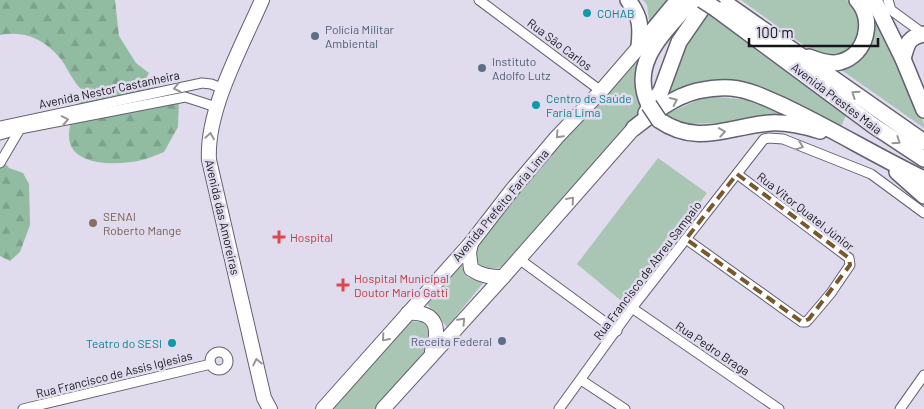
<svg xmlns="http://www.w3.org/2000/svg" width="924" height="409" font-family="Barlow,sans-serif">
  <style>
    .green { fill: #a8c6b3 }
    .forest { fill: url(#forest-firs) }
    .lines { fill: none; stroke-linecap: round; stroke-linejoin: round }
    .minor-casing { stroke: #646070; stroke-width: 11 }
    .primary-casing { stroke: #646070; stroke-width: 16 }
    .trunk-casing { stroke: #646070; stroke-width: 18 }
    .minor { stroke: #fff; stroke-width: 9 }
    .primary { stroke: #fff; stroke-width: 14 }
    .trunk { stroke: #fff; stroke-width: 15 }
    .trunk-bridge-casing { stroke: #646070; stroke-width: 18; stroke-linecap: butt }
    .trunk-bridge { stroke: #fff; stroke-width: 15 }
    .oneway { stroke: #969698 }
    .marked { fill: none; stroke: #78582e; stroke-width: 4; stroke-dasharray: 10 6; stroke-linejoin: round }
    .culture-dot { fill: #0f9aa8; stroke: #e0dcee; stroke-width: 2 }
    .service-dot { fill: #5c6f8a; stroke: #e0dcee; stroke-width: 2 }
    .education-dot { fill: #8d6e63; stroke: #e0dcee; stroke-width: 2 }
    .health-dot { fill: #e0444e; stroke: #e0dcee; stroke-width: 2 }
    .labels { text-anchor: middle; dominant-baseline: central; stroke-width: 5; stroke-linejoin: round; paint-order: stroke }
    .culture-label { font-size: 12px; fill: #0d838f; stroke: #e0dcee; text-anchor: start }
    .service-label { font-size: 12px; fill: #4e5e75; stroke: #e0dcee; text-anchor: start }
    .street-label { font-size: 12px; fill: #16151b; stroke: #e0dcee }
    .education-label { font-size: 12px; fill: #785e54; stroke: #e0dcee; text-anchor: start }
    .health-label { font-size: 12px; fill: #be3a42; stroke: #e0dcee; text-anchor: start }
  </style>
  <defs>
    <pattern id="forest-firs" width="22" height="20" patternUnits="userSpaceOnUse" patternTransform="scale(1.25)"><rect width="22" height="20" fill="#92bca2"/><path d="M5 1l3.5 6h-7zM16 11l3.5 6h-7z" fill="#7da18b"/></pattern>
  </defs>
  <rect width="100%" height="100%" fill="#e0dcee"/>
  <g class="green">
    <polygon points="643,0 670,0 650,29 647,5"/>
    <polygon points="741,0 847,0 859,12 861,23 856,42 844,54 824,55 802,44"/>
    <polygon points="707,11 769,55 846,115 841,127 740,82 664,99 682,49"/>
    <polygon points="876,19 924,124 924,128 840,69 857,64 869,45"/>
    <polygon points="640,57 635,80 642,110 502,267 483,270 476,259 477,242 561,142"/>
    <polygon points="707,96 750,100 790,117 758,122 685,124 664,115"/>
    <polygon points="658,158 707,193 625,304 577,264"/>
    <polygon points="461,263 467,277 484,282 447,327 427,304"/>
    <polygon points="420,321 429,326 431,334 427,350 376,409 332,409 409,322"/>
  </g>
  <g class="forest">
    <path d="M0 0H115L119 36 136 63 149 73 144 82 169 91 179 99 178 127 164 152C156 155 147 159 138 161 117 165 68 167 69 135 69 120 78 104 82 90 72 81 68 68 60 58 44 39 24 30 0 35Z"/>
    <polygon points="0,158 9,168 23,173 29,184 30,225 20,252 10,261 0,256"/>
  </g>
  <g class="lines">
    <g class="minor-casing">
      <g id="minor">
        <polyline points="479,0 601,91"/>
        <polyline points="888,0 891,10 924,34"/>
        <polyline points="0,126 202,83 211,84 224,89"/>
        <polyline points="0,135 20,129 185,97 204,103 218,108"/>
        <polyline points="0,163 20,129"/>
        <polyline points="686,239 802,322 806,322 809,319 831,293 850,265 849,258 737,174"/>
        <polyline points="519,259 617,331"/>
        <polyline points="632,308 779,409"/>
        <circle cx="219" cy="361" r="9"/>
        <polyline points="581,380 625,409"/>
        <polyline points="23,409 211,364"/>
        <polyline points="559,409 632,308 764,139 769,138 783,139 871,174 924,213"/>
        <polyline points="900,409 924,375"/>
      </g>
    </g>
    <g class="primary-casing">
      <g id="primary">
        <path d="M262 0C242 46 206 110 209 160L264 398 270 409"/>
        <path d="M471 243 469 253 471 269C482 276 490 277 503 277"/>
        <path d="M408 313C436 311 441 328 432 351"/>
        <polyline points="323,409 471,243 512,190 557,137 601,91 639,47"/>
        <polyline points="383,409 503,277 634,128"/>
      </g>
    </g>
    <g class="trunk-casing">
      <g id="trunk">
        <path d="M628 0C641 17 641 27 639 47"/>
        <polyline points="721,0 924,142"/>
        <polyline points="874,0 903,59 924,110"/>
        <polyline points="716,9 874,126 924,159"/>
        <polyline points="639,47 678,0"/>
        <path d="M809 57C819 61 830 65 840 62 867 55 875 19 857 0"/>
        <path d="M903 59C907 44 908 37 924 34"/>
        <path d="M649 105C628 61 667 31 692 0"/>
        <polyline points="646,113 661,91 679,42 708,0"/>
        <path d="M659 120C698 147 729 126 770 123 787 122 804 126 820 131"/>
        <path d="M634 128C653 113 673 97 697 91 707 89 720 87 731 88 752 90 770 100 788 108 834 130 878 157 924 179"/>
        <polyline points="897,172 924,196"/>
      </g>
    </g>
    <use href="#minor" class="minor"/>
    <use href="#primary" class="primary"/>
    <use href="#trunk" class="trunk"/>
    <g class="trunk-bridge-casing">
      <g id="trunk-bridge">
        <polyline points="702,0 716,9"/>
        <polyline points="649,105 659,120"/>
      </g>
    </g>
    <use href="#trunk-bridge" class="trunk-bridge"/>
  </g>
  <defs><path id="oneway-chevron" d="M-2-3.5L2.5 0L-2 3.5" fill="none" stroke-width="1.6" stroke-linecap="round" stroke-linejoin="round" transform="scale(1.25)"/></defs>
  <g class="oneway">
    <use href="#oneway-chevron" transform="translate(177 88) rotate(168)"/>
    <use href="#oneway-chevron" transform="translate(855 94) rotate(-145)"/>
    <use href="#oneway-chevron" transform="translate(674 101) rotate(-25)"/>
    <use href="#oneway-chevron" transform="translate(65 120) rotate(-11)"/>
    <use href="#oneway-chevron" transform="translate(722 132) rotate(-9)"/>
    <use href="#oneway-chevron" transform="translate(559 135) rotate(133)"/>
    <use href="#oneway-chevron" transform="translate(210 136) rotate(-81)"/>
    <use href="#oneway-chevron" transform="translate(897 141) rotate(34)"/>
    <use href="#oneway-chevron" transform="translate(800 146) rotate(21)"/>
    <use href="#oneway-chevron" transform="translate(571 200) rotate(-49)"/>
    <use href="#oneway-chevron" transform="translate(462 321) rotate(-47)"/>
    <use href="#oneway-chevron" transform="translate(385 338) rotate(131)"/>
    <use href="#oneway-chevron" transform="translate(257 362) rotate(-102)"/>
  </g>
  <path class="marked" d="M737 174 849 258 850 265 809 319 802 322 686 239Z"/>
  <g class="culture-dot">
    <circle cx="587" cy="13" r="5"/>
    <circle cx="536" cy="105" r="5"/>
    <circle cx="172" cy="343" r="5"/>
  </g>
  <g class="service-dot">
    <circle cx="315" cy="36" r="5"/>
    <circle cx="482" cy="68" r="5"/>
    <circle cx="502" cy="341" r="5"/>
  </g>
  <circle class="education-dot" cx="93" cy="223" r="5"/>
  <g class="health-dot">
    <path d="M276.5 229.5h5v5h5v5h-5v5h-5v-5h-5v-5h5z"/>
    <path d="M340.5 277.5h5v5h5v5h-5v5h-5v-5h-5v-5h5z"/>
  </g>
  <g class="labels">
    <g class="culture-label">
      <text x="597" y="13">COHAB</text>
      <text x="546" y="98">Centro de Saúde<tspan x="546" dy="14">Faria Lima</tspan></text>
      <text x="162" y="343" text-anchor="end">Teatro do SESI</text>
    </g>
    <g class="service-label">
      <text x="325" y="29">Polícia Militar<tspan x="325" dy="14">Ambiental</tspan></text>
      <text x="492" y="61">Instituto<tspan x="492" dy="14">Adolfo Lutz</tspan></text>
      <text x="492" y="341" text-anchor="end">Receita Federal</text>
    </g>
    <g class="street-label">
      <text transform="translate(560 44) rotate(37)">Rua São Carlos</text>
      <text transform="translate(109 89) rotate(-12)">Avenida Nestor Castanheira</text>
      <text transform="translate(837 98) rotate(37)">Avenida Prestes Maia</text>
      <text transform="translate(500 205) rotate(-50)">Avenida Prefeito Faria Lima</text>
      <text transform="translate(806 211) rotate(38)">Rua Vitor Quatel Júnior</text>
      <text transform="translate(223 217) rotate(77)">Avenida das Amoreiras</text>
      <text transform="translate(647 270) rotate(-53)">Rua Francisco de Abreu Sampaio</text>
      <text transform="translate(713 348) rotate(34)">Rua Pedro Braga</text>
      <text transform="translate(114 374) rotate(-14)">Rua Francisco de Assis Iglesias</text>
    </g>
    <g class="education-label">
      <text x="103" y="216">SENAI<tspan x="103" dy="14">Roberto Mange</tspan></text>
    </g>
    <g class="health-label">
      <text x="290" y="237">Hospital</text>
      <text x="354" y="278">Hospital Municipal<tspan x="354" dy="14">Doutor Mario Gatti</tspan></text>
    </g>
  </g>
  <path d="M749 38v8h129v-8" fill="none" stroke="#16151b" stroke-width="2.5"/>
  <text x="756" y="38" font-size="15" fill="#16151b" stroke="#e0dcee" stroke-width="4" paint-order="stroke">100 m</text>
</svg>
